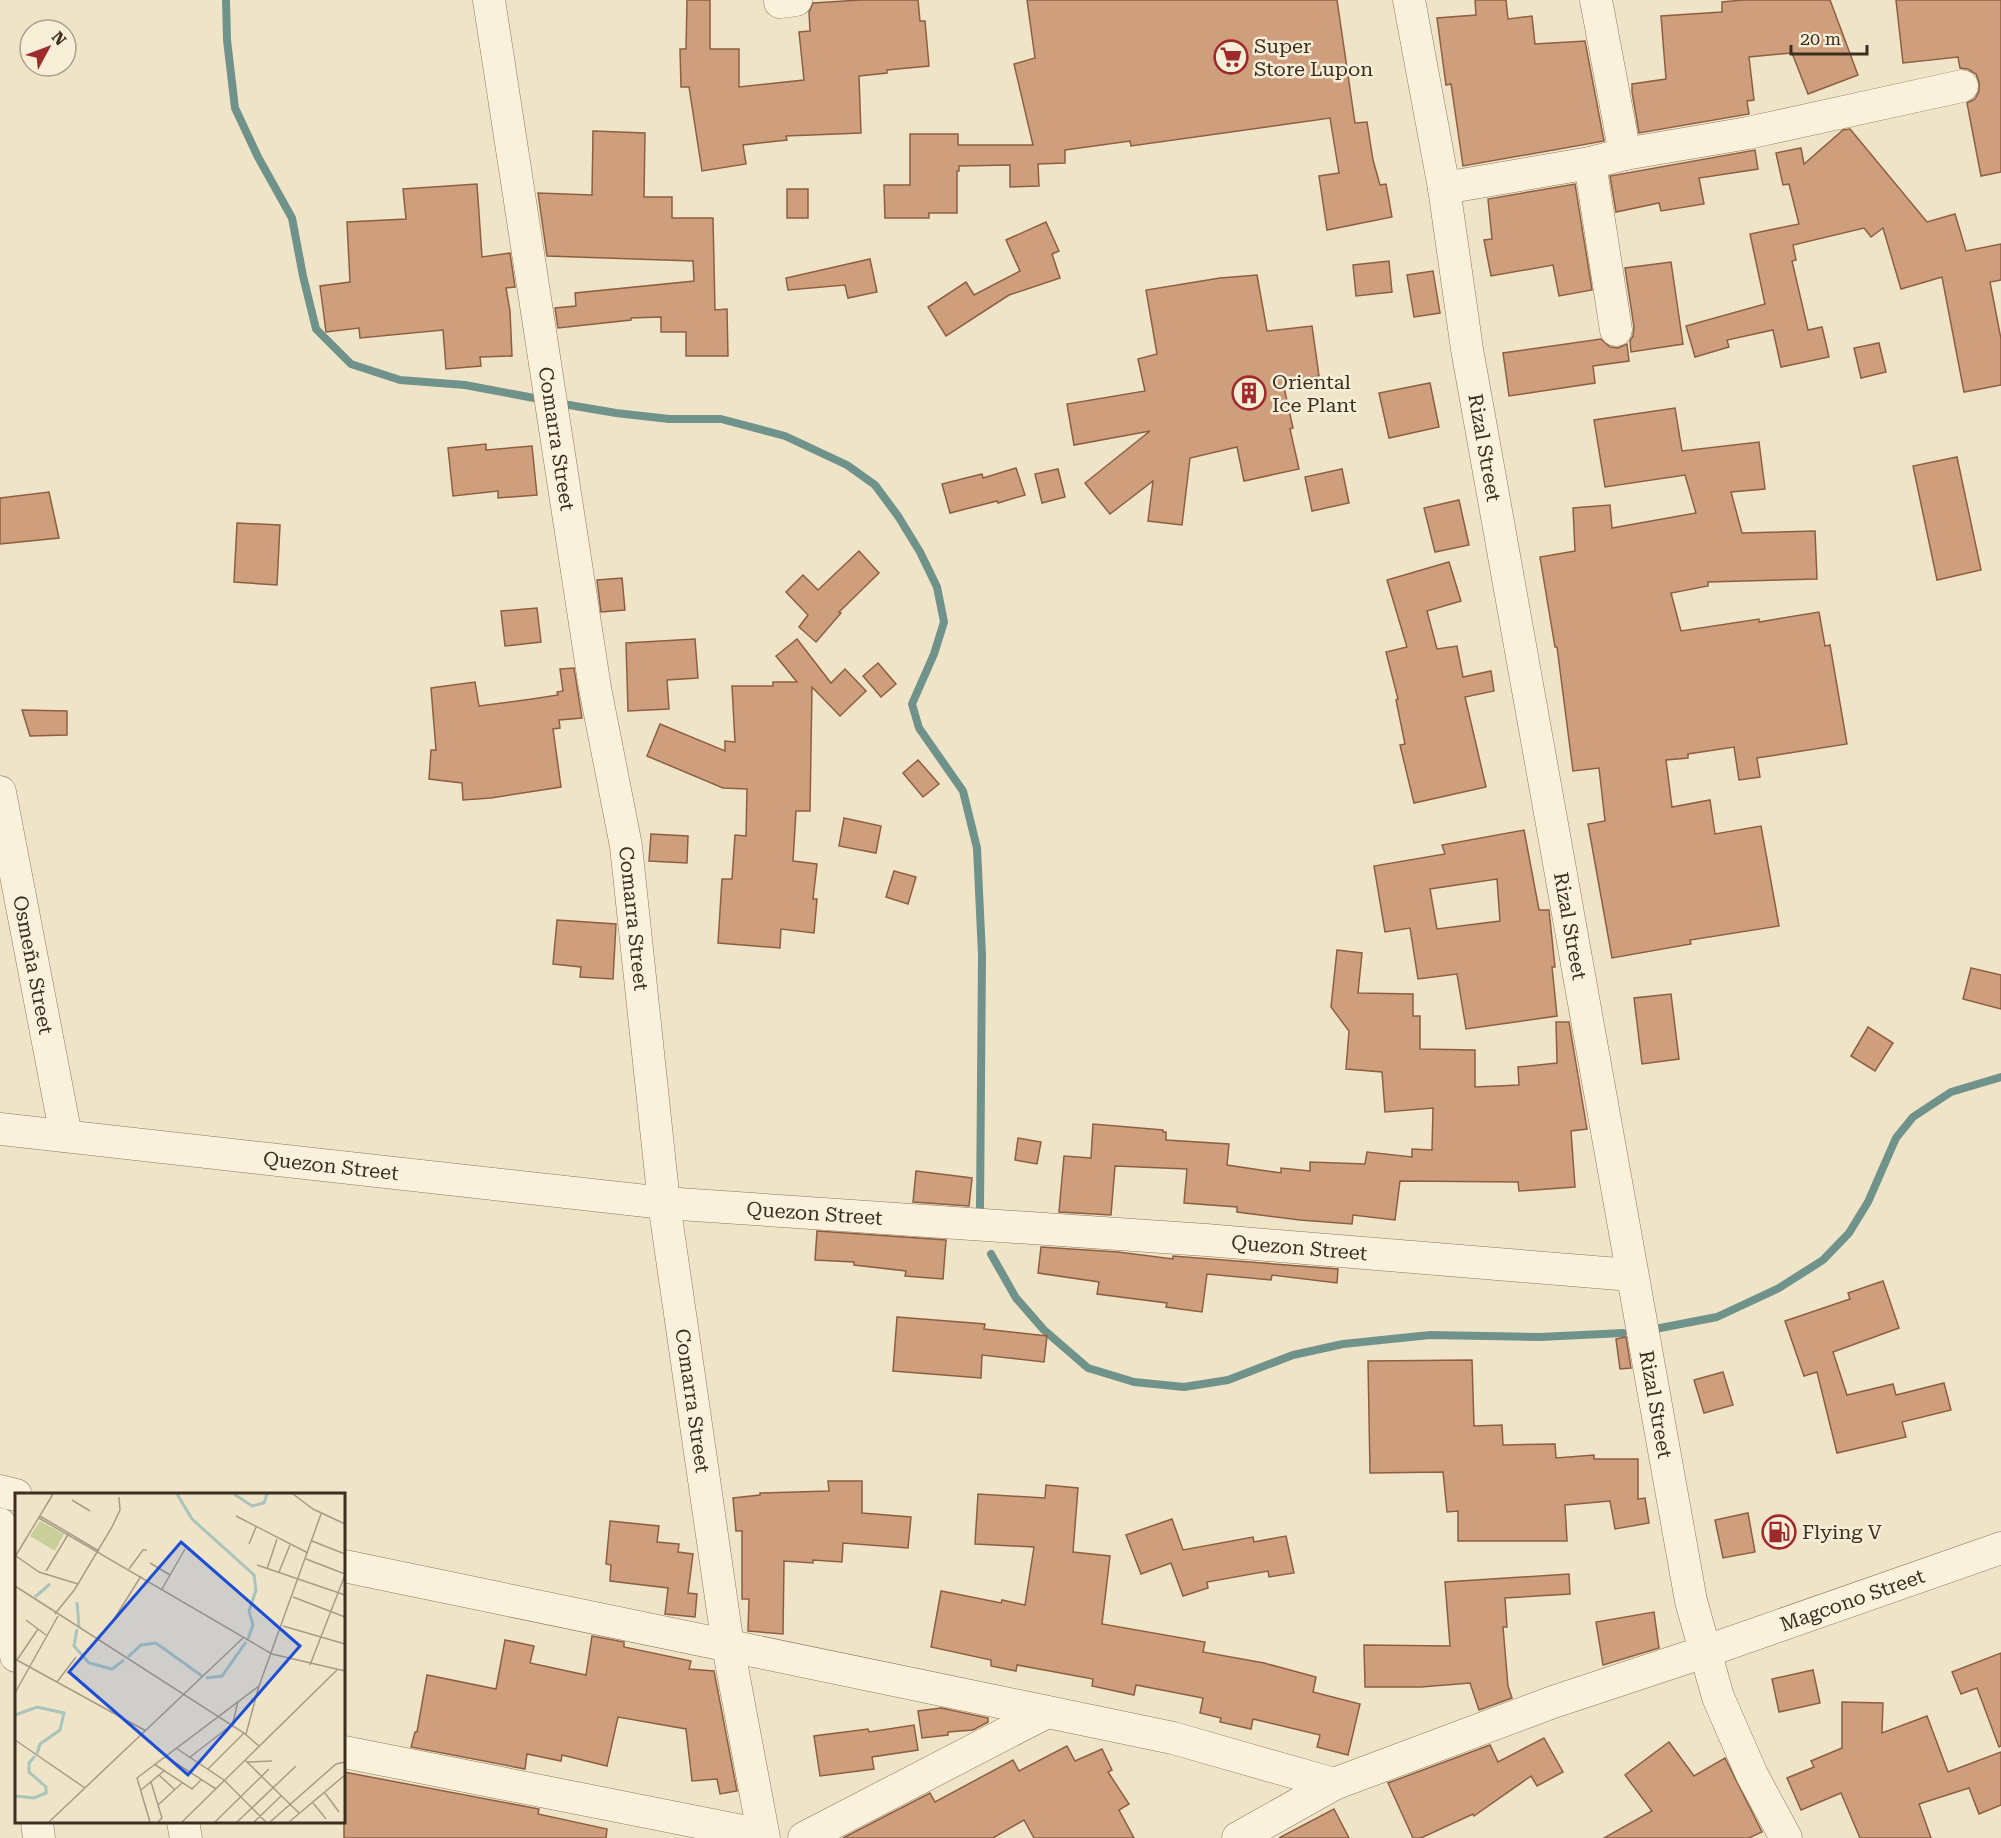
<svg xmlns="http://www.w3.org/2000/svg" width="2001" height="1838" font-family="'Roboto Serif',serif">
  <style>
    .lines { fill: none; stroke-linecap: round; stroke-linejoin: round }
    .stream { stroke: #6f938a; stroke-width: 8 }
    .building { fill: #cf9f7d; stroke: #8d5f41; stroke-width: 1.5; fill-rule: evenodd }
    .minor-casing { stroke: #8d765c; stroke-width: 33 }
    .minor { stroke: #faf1dc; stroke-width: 32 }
    .labels { text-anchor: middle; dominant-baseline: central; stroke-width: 5; stroke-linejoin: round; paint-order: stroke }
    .poi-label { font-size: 20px; fill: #3d2e20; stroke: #f7eed8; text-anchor: start }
    .street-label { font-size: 20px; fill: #3d2e20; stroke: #f7eed8 }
    .inset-river { fill: none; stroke: #a9c4bc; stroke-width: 3 }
    .inset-road { fill: none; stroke: #a89b85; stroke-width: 1.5 }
    .view { fill: #1d4ed8; fill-opacity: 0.15; stroke: #1d4ed8; stroke-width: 3 }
    .inset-edge { fill: none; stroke: #3d2e20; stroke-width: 3 }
  </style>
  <rect width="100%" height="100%" fill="#f0e4c8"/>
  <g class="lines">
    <g class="stream">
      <polyline points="226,0 227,40 235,108 258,157 292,218 303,276 316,329 351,364 400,380 465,385 534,398"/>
      <polyline points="569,405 616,413 669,419 721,419 785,436 847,465 875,485 898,516 920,552 937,587 944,622 934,654 912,704 919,728 963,791 977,848 982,955 980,1210"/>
      <polyline points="991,1254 1016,1298 1044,1330 1088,1368 1134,1382 1184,1387 1228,1380 1293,1355 1343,1344 1430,1335 1540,1337 1623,1333"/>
      <polyline points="1655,1329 1717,1317 1779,1288 1823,1260 1849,1233 1868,1202 1896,1138 1913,1117 1951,1092 2001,1077"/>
    </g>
  </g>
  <g class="building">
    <polygon points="687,0 710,0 710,49 739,49 739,87 804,80 799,32 810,31 809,12 813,3 860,0 918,0 920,21 925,21 929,66 887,70 887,73 859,76 861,133 786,136 787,140 743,145 746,164 702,171 689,87 681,87 680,49 686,49"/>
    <polygon points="1027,0 1337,0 1355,123 1367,122 1373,160 1380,185 1386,184 1392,217 1327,230 1319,176 1339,173 1330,118 1131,146 1130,141 1065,150 1065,163 1038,164 1039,186 1010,187 1010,165 959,166 959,171 957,171 957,213 929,213 929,218 885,218 884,185 910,185 910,134 958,134 958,145 1033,145 1014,64 1035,58"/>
    <polygon points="1475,0 1506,0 1508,19 1532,16 1535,44 1585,41 1604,141 1463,166 1451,84 1446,85 1437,18 1476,15"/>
    <polygon points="1743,0 1830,0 1858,75 1808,94 1792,53 1749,57 1754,100 1747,101 1749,114 1639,133 1632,92 1632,84 1666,79 1661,16 1722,12 1722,2"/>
    <polygon points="1896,0 2001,0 2001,172 1981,176 1967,103 1975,99 1979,91 1979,82 1976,74 1968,69 1960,68 1958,57 1903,63"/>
    <polygon points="1850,129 1927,222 1955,214 1966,251 2001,244 2001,280 1990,282 2001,339 2001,385 1964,392 1942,277 1901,289 1883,228 1871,237 1864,228 1793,245 1796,260 1792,261 1808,330 1822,327 1829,357 1781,367 1773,330 1727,340 1729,347 1695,357 1686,326 1765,304 1750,234 1799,224 1789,184 1783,185 1776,153 1801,148 1804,164 1843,130"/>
    <polygon points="593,131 645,133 644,197 672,197 672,218 713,218 715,310 727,309 728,356 686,356 686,332 661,332 661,317 631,318 631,320 558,328 555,308 576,306 575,293 694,281 693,261 547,256 538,193 592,195"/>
    <polygon points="1755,150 1758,169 1699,178 1704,204 1661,211 1659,203 1616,212 1610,176"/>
    <polygon points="477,184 482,257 510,253 515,287 506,288 510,311 512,356 480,357 481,366 446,369 443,330 360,338 359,328 326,332 320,286 350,282 347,222 406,219 403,189"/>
    <polygon points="1575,184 1592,290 1559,296 1553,265 1491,276 1484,240 1492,239 1488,199"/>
    <rect x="787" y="189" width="21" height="29"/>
    <polygon points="1046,222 1059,251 1052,254 1060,278 1009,295 946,336 928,307 966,282 974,295 1020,271 1006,240"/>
    <polygon points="870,259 877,292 848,298 845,285 788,290 786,278"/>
    <polygon points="1389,261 1392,292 1356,296 1353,265"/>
    <polygon points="1671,262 1683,344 1631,352 1630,341 1633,336 1634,327 1625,268"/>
    <polygon points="1433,271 1440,313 1414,317 1407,275"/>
    <polygon points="1257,275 1267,331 1312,326 1319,376 1283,383 1293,428 1290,429 1299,469 1244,481 1237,447 1190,458 1182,525 1148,521 1153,481 1110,514 1085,483 1150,431 1074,445 1067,404 1145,391 1138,359 1157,354 1146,290 1220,278"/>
    <polygon points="1601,339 1610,347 1618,348 1627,344 1629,361 1593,366 1595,383 1509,396 1503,353"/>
    <polygon points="1879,343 1886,372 1861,378 1854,348"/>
    <polygon points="1430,383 1439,427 1389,438 1379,393"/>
    <polygon points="1675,408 1682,451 1759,442 1765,489 1731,492 1742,533 1815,531 1817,579 1708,582 1708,586 1671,593 1681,631 1759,619 1759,622 1819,612 1825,646 1830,645 1847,744 1757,758 1760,777 1739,780 1734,747 1688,754 1688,758 1666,760 1672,807 1710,800 1715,834 1761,826 1779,926 1690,940 1691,944 1612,958 1588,824 1605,821 1599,768 1573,771 1557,647 1555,647 1540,557 1575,551 1573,508 1610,505 1612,528 1696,513 1685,475 1605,487 1594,420"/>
    <polygon points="486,444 486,450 532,446 537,495 498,498 498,491 453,496 448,448"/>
    <polygon points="1957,457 1981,570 1937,580 1913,466"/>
    <polygon points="1016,468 1025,495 998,503 997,501 950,513 942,484 982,474 983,478"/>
    <polygon points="1058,469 1065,497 1042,503 1035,474"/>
    <polygon points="1342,469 1349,503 1312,511 1305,477"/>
    <polygon points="49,492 59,538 0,544 0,498"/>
    <polygon points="1459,500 1469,545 1435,552 1424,508"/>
    <polygon points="237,523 280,525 277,585 234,582"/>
    <polygon points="859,551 879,573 839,612 841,613 816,642 799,627 808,615 786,592 803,575 818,590"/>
    <polygon points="1449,562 1461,601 1427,611 1437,649 1457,646 1463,677 1491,671 1494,691 1465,697 1486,787 1414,803 1400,745 1405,744 1396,700 1398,699 1386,652 1407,647 1387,580"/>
    <polygon points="622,578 625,610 601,612 597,580"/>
    <polygon points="537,608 541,642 505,646 501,611"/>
    <polygon points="695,639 698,678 667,680 669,709 628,711 626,643"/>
    <polygon points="797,639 831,683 845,669 866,691 840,716 812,687 810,811 796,811 793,861 817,864 813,899 817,899 814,933 781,929 780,948 718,943 722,879 732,879 735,835 746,836 747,789 723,788 647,756 660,724 725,751 725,741 735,742 732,686 773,686 773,682 797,682 776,656"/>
    <polygon points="878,663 896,684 881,697 863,676"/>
    <polygon points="574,668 582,718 559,720 560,728 553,729 561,787 491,798 463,800 462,783 429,779 431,750 436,750 431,688 475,682 479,706 532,699 558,695 557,692 563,691 560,669"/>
    <polygon points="22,710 67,711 67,735 30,736"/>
    <polygon points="918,760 939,784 923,797 903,773"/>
    <polygon points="844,818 881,826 876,853 839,846"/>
    <path d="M1524 830 1539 910H1549L1555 967H1552L1557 1016 1466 1029 1457 974 1418 979 1410 928 1385 932 1374 866 1445 854 1442 845ZM1497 879 1500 921 1437 929 1430 889Z"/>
    <polygon points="651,834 688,836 687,863 649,861"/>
    <polygon points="894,871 916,877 908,904 886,897"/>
    <polygon points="557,920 616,924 613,979 580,977 581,967 553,964"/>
    <polygon points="1337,950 1362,953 1358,993 1413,994 1413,1016 1420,1016 1420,1049 1475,1050 1475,1087 1519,1085 1518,1067 1557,1063 1556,1022 1569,1022 1587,1129 1571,1131 1575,1187 1519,1191 1518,1182 1400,1181 1395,1220 1353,1215 1352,1224 1300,1220 1237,1212 1237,1207 1184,1203 1187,1169 1115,1166 1111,1215 1059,1212 1064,1156 1091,1158 1093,1124 1163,1130 1163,1132 1166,1132 1166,1140 1229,1144 1227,1165 1281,1173 1281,1168 1310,1171 1310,1162 1365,1164 1367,1152 1412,1157 1412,1149 1432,1150 1433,1108 1385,1112 1382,1072 1346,1069 1349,1031 1331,1007"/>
    <polygon points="1971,968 2001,975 2001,1009 1963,999"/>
    <polygon points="1671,994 1679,1059 1642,1064 1634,998"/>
    <polygon points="1868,1027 1893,1043 1875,1071 1851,1056"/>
    <polygon points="1018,1138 1041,1142 1037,1164 1015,1160"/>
    <polygon points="916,1171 972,1178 969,1206 913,1202"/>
    <polygon points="817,1231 946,1240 943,1279 905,1276 906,1271 854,1265 854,1262 815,1260"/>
    <polygon points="1041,1247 1118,1252 1173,1259 1173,1256 1338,1269 1337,1283 1272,1275 1271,1280 1207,1274 1202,1312 1166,1307 1167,1303 1097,1294 1099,1282 1038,1273"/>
    <polygon points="1883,1281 1899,1328 1833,1352 1847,1395 1893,1384 1896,1395 1944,1383 1951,1410 1902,1422 1906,1437 1837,1453 1817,1372 1804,1376 1785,1321 1850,1299 1848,1293"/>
    <polygon points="897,1317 985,1324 984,1329 1047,1336 1044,1362 982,1355 981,1378 893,1371"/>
    <polygon points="1626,1337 1631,1368 1620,1369 1616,1339"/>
    <polygon points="1472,1360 1474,1426 1502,1425 1503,1445 1555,1444 1556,1458 1594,1455 1594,1459 1638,1459 1638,1499 1645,1498 1649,1523 1615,1529 1610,1501 1565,1505 1567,1541 1458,1541 1458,1511 1447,1512 1443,1472 1370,1473 1368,1361"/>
    <polygon points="1723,1372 1733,1405 1704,1413 1694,1380"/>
    <polygon points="828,1481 862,1481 862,1513 911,1517 908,1548 843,1543 842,1562 813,1560 813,1563 784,1561 783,1634 748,1631 749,1599 742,1599 742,1531 736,1531 733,1498 760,1495 760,1493 829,1491"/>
    <polygon points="1046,1485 1078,1488 1073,1552 1110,1556 1102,1624 1205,1642 1203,1652 1264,1663 1316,1677 1313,1692 1360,1704 1348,1755 1317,1747 1320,1735 1253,1719 1251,1729 1220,1722 1221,1718 1200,1713 1203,1698 1136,1685 1134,1695 1092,1686 1093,1679 1017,1665 1016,1671 991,1666 991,1660 931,1647 941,1591 1001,1603 1002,1600 1025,1605 1034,1547 975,1544 978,1494 1045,1498"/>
    <polygon points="1748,1513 1755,1552 1723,1558 1715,1520"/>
    <polygon points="1172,1519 1183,1550 1253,1537 1254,1542 1286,1536 1294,1573 1269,1577 1268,1571 1207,1582 1208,1588 1183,1596 1171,1563 1141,1574 1126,1535"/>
    <polygon points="610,1521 659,1526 657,1542 679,1544 678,1552 693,1554 688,1593 697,1594 695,1617 665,1614 668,1588 610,1581 611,1565 606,1564"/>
    <polygon points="1569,1574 1570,1594 1505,1598 1507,1627 1503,1627 1508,1686 1512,1698 1479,1710 1470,1683 1421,1687 1365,1687 1364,1645 1450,1646 1445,1582"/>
    <polygon points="1654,1612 1659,1648 1603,1665 1596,1622"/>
    <polygon points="592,1636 624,1642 624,1647 691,1661 689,1669 714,1671 737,1791 720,1794 717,1779 692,1781 686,1729 618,1717 607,1766 562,1755 561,1761 527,1754 525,1769 411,1747 415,1732 417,1732 427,1675 496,1689 505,1640 534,1646 530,1663 586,1675"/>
    <polygon points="2001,1653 2001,1746 1999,1747 1977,1688 1961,1694 1952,1672"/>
    <polygon points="1813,1670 1820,1703 1779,1712 1772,1679"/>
    <polygon points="1842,1702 1883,1703 1882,1733 1927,1716 1948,1772 2001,1752 2001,1805 1979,1814 1969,1788 1919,1804 1931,1838 1860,1838 1841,1793 1801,1810 1787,1778 1814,1767 1811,1761 1842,1748"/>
    <polygon points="941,1708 988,1718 988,1722 973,1730 948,1732 948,1735 922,1738 918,1711"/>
    <polygon points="914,1725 918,1750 872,1757 874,1769 820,1776 814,1736 868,1729 869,1732"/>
    <polygon points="1544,1738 1563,1772 1537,1786 1531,1776 1474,1816 1473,1814 1421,1838 1413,1838 1388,1783 1490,1745 1498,1762"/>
    <polygon points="1669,1742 1694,1776 1725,1758 1762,1832 1749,1838 1604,1838 1652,1811 1625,1775"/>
    <polygon points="1067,1746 1075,1761 1102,1749 1112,1770 1108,1772 1129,1804 1119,1810 1134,1838 1034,1838 1024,1820 993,1838 843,1838 930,1793 935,1802 1013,1760 1019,1771"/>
    <polygon points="344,1772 539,1809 538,1814 607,1829 606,1838 344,1838"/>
    <polygon points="1334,1809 1349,1838 1279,1838"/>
  </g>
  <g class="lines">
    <g class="minor-casing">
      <g id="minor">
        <path id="s1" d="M489 0 595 688 626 846 664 1203 728 1646 764 1838"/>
        <path id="s2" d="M1409 0 1444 188 1467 349 1691 1601 1718 1697 1752 1775 1786 1838"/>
        <polyline points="1596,0 1625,154"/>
        <polyline points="780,2 796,0"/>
        <polyline points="1590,163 1616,330"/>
        <polyline points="1444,188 1590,163 1625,154 1748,133 1962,86"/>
        <path id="s3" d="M0 792 66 1136"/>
        <path id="s4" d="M0 1129 664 1203 1206 1240 1631 1275"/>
        <polyline points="0,1491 16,1495"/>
        <polyline points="0,1524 16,1656"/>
        <polyline points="344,1566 1173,1738 1334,1784 1238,1838"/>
        <polyline points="344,1752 763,1835"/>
        <path id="s5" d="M1334 1784 1553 1702 1704 1652 2001 1548"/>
        <polyline points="37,1822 39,1838"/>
        <polyline points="183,1822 186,1838"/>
        <polyline points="804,1838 1047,1712"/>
      </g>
    </g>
    <use href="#minor" class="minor"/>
  </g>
  <defs>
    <g id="supermarket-ring" transform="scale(1.725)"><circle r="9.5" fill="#f7eed8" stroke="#9e2a2b" stroke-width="1.5"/><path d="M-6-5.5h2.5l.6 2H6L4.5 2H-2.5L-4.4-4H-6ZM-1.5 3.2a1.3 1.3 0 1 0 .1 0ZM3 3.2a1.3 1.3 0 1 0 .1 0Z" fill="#9e2a2b"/></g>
    <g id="building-ring" transform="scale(1.725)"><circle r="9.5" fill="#f7eed8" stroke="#9e2a2b" stroke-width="1.5"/><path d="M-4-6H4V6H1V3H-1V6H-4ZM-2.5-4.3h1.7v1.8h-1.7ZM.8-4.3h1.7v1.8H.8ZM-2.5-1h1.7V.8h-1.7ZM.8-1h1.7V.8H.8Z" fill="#9e2a2b"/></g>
    <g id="fuel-ring" transform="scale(1.725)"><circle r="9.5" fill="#f7eed8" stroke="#9e2a2b" stroke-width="1.5"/><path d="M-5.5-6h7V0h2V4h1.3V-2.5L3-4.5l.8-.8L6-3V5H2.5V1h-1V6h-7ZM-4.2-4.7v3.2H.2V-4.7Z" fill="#9e2a2b"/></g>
  </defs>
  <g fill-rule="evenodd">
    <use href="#supermarket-ring" x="1231" y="57"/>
    <use href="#building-ring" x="1249" y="393"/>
    <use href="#fuel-ring" x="1779" y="1532"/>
  </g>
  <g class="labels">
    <g class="poi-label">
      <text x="1254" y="46">Super<tspan x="1254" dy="23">Store Lupon</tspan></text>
      <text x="1272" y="382">Oriental<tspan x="1272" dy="23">Ice Plant</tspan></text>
      <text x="1802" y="1532">Flying V</text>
    </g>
    <g class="street-label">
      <text stroke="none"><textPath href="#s1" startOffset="444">Comarra Street</textPath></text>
      <text stroke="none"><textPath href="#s2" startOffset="454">Rizal Street</textPath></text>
      <text stroke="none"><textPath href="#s1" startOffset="930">Comarra Street</textPath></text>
      <text stroke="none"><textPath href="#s2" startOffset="940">Rizal Street</textPath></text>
      <text stroke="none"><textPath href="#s3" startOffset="176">Osmeña Street</textPath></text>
      <text stroke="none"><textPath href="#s4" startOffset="333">Quezon Street</textPath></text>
      <text stroke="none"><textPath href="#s4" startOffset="819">Quezon Street</textPath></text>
      <text stroke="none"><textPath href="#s4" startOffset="1305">Quezon Street</textPath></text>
      <text stroke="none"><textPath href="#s1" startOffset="1416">Comarra Street</textPath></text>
      <text stroke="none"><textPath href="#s2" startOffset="1426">Rizal Street</textPath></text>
      <text stroke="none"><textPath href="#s5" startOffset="550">Magcono Street</textPath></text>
    </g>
  </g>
  <g transform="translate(15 1493)">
    <rect width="330" height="330" fill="#f0e4c8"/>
    <path d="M25 28 49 41 40 58 15 43Z" fill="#c9cf9b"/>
    <path class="inset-river" d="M162 1 177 26 239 82 241 97 234 118 238 132 233 146M219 1 237 13 249 10 252 1M20 104 35 91M62 109 64 134M62 136 59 153 74 170 97 176 109 167M113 164 126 152 141 150 187 183M191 185 207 183 231 149M0 222 22 214 49 220 45 237 25 251 22 261M0 303 19 305 31 300V294L14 279V270L20 263"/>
    <path class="inset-road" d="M278 1 298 16 330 31M57 7 75 18M25 23 84 58M221 23 293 60M24 25 257 161 330 178M297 48 330 61M234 51 241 34M1 63 24 79 63 91M0 64 38 1M291 66 330 81M135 70 155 82M242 72 330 102M114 76 128 57H132M252 76 262 46M31 78 54 40M264 79 275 52M0 93 229 240 244 253M147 96 170 56M278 104 330 124M40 121 60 96 97 34 105 17 104 4M11 127 31 142M98 128 126 83M268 133 330 151M0 166 131 238M2 167 23 136M295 172 330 82M42 189 61 164M244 193 306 21M0 200 43 123M217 234 223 208M0 247 70 295M161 255 209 287 251 329M150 263 201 296M174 265 215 233M230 267 284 320M232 269 257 268M139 271 177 296 186 287M193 276 229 240M144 282 160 297M136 289 147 325 143 329M126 297 150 277M310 300 324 319M298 310 311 326M143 312 167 290M34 329 228 145M135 329 122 285 244 193 231 241M167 329 322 177M200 329 254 276M222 329 281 273M239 329 266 303M255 329 321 271 330 269M274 329 330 282"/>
    <path class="view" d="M166 49 285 153 173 282 54 179Z"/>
    <rect width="330" height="330" class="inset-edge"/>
  </g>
  <g transform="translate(48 48) rotate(49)"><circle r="28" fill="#f7eed8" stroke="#ada18e" stroke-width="1.5"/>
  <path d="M0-4.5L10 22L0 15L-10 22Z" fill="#9e2a2b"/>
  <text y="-9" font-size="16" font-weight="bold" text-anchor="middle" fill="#3d2e20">N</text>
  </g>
  <path d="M1791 45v9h76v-9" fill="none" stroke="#3d2e20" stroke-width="3"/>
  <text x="1800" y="45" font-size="18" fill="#3d2e20" stroke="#f7eed8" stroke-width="4.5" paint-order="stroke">20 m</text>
</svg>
